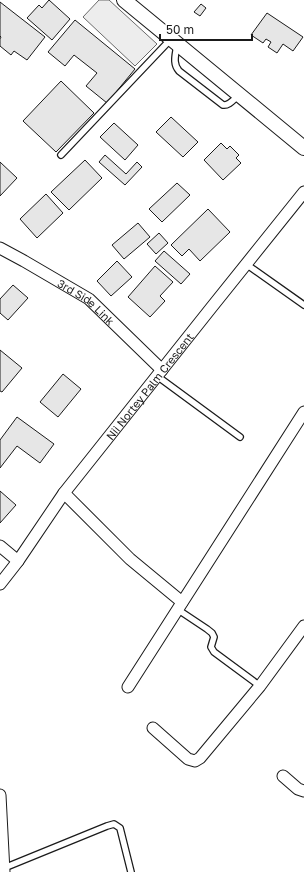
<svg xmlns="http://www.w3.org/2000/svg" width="304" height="872" font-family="'Golos Text',sans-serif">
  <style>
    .parking { fill: #ededed; stroke: #6a6a6a }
    .building { fill: #e6e6e6; stroke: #1a1a1a }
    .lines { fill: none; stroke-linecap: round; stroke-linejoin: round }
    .service-casing { stroke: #1a1a1a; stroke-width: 8 }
    .minor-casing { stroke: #1a1a1a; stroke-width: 13 }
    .tertiary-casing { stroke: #1a1a1a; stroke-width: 16 }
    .service { stroke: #fff; stroke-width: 5.5 }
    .minor { stroke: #fff; stroke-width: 11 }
    .tertiary { stroke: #fff; stroke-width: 14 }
    .labels { text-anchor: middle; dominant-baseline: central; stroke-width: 3; stroke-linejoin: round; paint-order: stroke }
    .street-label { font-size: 11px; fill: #1a1a1a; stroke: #fff }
  </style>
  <rect width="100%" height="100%" fill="#fff"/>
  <polygon class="parking" points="99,0 109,0 157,44 135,66 83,17"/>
  <g class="building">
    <polygon points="49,0 70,19 52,40 27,18 39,5 42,8"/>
    <polygon points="0,2 45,37 27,60 14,51 11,55 0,46 0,39 1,37 0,36"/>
    <polygon points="201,4 206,8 200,16 194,12"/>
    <polygon points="267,13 303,37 293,51 283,44 277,53 268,47 271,42 266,39 263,43 251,35"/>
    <polygon points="75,20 135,69 107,103 86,86 97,73 74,55 65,66 48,52"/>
    <polygon points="61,81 94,113 56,152 23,121"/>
    <polygon points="171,117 198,142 183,157 156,132"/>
    <polygon points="114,123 138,145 125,160 100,137"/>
    <polygon points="221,143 227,149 230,146 239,155 236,158 241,163 223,180 204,160"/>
    <polygon points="105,155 126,174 137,162 142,167 125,185 99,162"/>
    <polygon points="85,160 102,178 69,210 51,192"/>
    <polygon points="0,162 17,178 0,196"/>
    <polygon points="177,183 190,195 162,222 149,209"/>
    <polygon points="46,194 63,213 37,238 20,219"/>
    <polygon points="208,209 230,232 200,261 189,249 182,256 171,245"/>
    <polygon points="138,223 150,237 124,259 112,245"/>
    <polygon points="159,233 168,243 156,254 147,244"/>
    <polygon points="164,251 190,274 181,284 155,261"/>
    <polygon points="117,261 132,277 111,296 97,281"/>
    <polygon points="155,266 173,282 160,296 165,301 150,317 128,297"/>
    <polygon points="13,285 28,298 8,320 0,313 0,299"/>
    <polygon points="0,350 22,368 2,392 0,391"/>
    <polygon points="63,374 81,389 58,417 40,402"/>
    <polygon points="17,417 54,444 40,463 17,446 0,468 0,440"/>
    <polygon points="0,491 16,505 0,523"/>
  </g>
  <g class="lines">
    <g class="service-casing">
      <g id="service">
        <path d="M177 44C176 54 172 63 179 71L223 105C229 106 234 99 239 95"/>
        <polyline points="61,155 171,39"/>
        <polyline points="246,264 304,305"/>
        <polyline points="157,376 240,437"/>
        <polyline points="177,609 207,629 212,633 214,637 211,647 214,652 260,686"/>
        <polyline points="4,868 107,826 114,824 120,828 131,872"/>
      </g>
    </g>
    <g class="minor-casing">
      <g id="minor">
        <path id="s1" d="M0 248 24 261 89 299 162 370"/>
        <polyline points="64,493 130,559 182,602"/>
        <polyline points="0,546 18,561"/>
        <path id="s2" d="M0 584 18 561 64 493 211 308 304 192"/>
        <polyline points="128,687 304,412"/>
        <polyline points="153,728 188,759 195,761 200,758 260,686 304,626"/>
        <polyline points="283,776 298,789 304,791"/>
        <polyline points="0,795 4,872"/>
      </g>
    </g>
    <g class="tertiary-casing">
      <polyline id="tertiary" points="124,0 304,148"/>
    </g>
    <use href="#service" class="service"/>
    <use href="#minor" class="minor"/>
    <use href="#tertiary" class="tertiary"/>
  </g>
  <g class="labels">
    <g class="street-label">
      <text stroke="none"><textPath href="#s1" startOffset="102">3rd Side Link</textPath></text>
      <text stroke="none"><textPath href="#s2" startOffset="248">Nii Nortey Palm Crescent</textPath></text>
    </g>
  </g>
  <path d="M160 34v6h92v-6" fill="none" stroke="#1a1a1a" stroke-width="2"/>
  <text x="166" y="34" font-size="12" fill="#1a1a1a" stroke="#ffffff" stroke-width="3" paint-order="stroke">50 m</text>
</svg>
